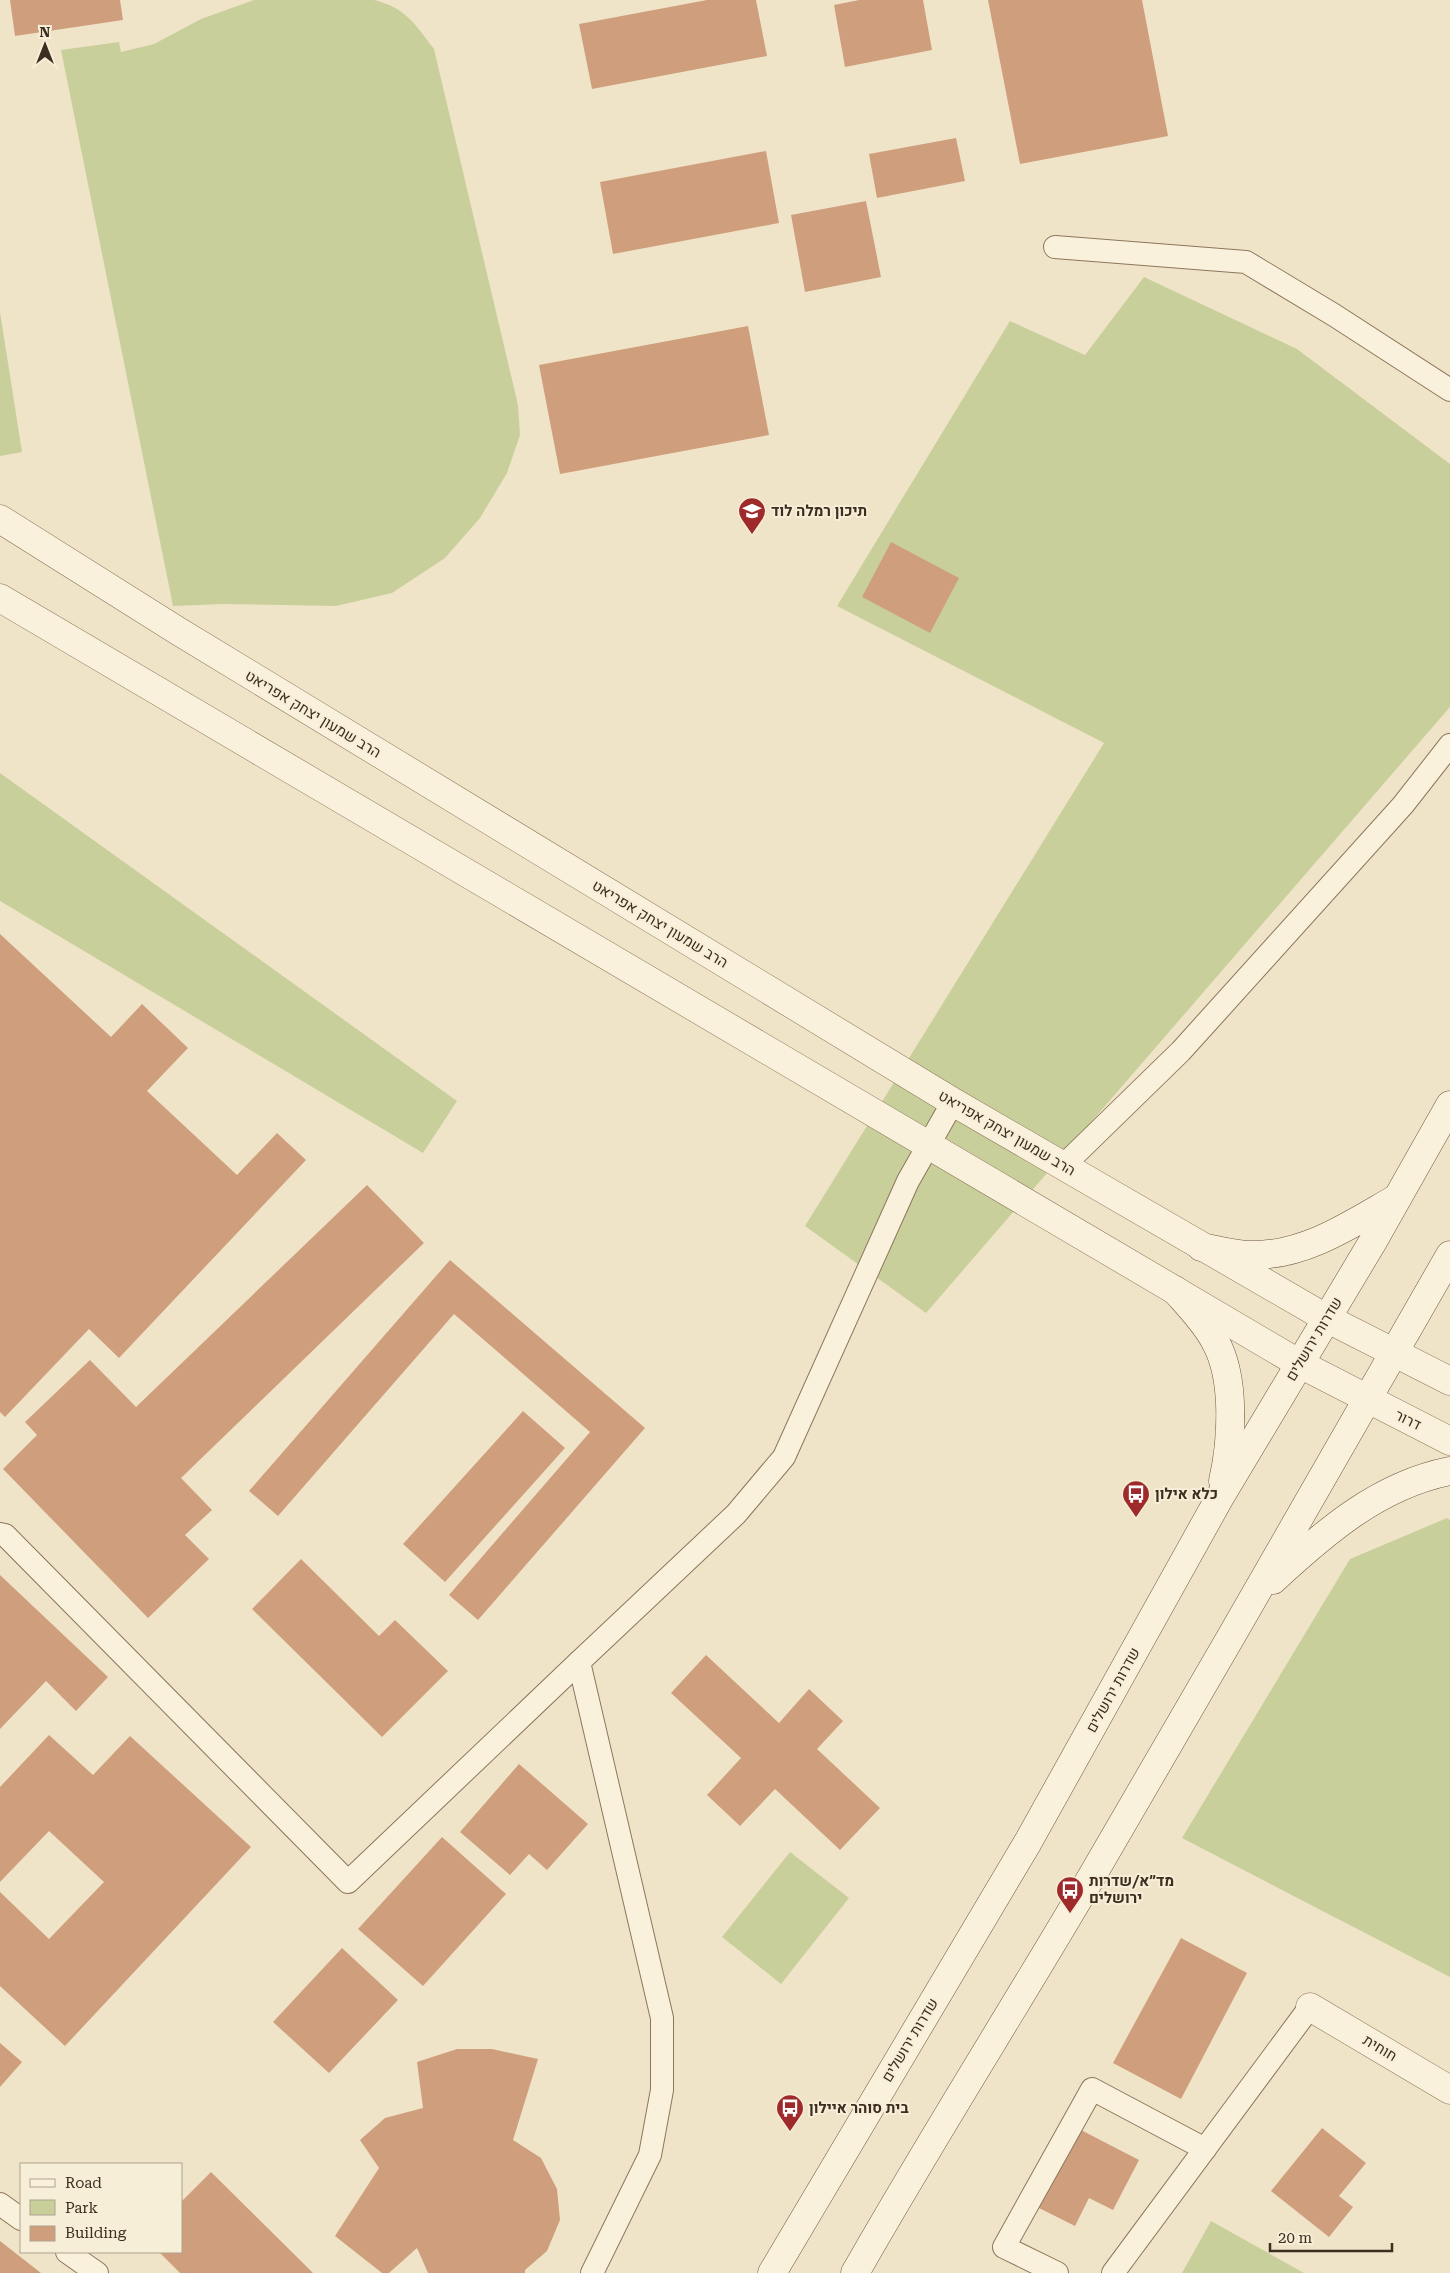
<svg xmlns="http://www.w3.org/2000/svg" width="1450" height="2273" font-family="'Roboto Serif',Heebo,serif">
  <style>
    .green { fill: #c9cf9b }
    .building { fill: #cf9f7d }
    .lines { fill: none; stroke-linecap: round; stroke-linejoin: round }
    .service-casing { stroke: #8d765c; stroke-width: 24 }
    .minor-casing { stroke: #8d765c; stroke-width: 29 }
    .tertiary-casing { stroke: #8d765c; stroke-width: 29 }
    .secondary-casing { stroke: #6f573f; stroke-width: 29 }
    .service { stroke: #faf1dc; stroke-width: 22 }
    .minor { stroke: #faf1dc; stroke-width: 28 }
    .tertiary { stroke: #faf1dc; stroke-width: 28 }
    .secondary { stroke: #faf1dc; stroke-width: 28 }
    .labels { text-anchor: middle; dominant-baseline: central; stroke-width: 4; stroke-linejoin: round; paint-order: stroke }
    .poi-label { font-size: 15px; font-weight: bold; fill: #3d2e20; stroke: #f7eed8; text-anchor: start }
    .street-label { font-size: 15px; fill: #3d2e20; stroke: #f7eed8 }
  </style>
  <rect width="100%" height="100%" fill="#f0e4c8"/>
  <g class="green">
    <path d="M254 0H374C406 8 415 24 434 49L518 405 520 435 507 473 480 518 445 558 392 593 336 606 224 604 173 606 61 50 119 42 121 52 154 44 201 19Z"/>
    <polygon points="1144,277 1297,349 1450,464 1450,707 926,1313 805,1226 1104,743 837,606 1010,321 1085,355"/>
    <polygon points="0,312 22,452 0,456"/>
    <polygon points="0,773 457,1101 423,1153 0,901"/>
    <polygon points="1447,1518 1450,1520 1450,1977 1182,1838 1350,1559"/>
    <polygon points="790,1852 849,1898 781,1984 722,1937"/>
    <polygon points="1211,2221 1304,2273 1182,2273"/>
  </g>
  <g class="building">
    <polygon points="10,0 120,0 123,20 15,36"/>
    <polygon points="707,0 756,0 767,56 592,89 579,24"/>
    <polygon points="859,0 923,0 932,50 845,67 834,5"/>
    <polygon points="988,0 1142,0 1168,136 1020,164"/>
    <polygon points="956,138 965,181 877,198 869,154"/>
    <polygon points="766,151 779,223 613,254 600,182"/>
    <polygon points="866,201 881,277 805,292 791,215"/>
    <polygon points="748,326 769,435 560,474 539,365"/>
    <polygon points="891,542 959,578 930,633 862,597"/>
    <polygon points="0,934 111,1037 142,1004 188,1048 147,1091 237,1175 277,1133 306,1160 119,1358 89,1329 5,1417 0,1412"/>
    <polygon points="367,1185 424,1243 181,1478 212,1510 185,1535 209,1559 148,1618 3,1469 37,1435 25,1422 90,1360 136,1407"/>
    <polygon points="450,1260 645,1428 478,1620 449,1595 590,1432 454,1314 278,1516 249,1491"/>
    <polygon points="523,1411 565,1448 445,1582 403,1544"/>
    <polygon points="301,1559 379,1636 395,1620 448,1671 382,1737 252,1609"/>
    <polygon points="0,1575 108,1677 76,1711 46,1681 0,1729"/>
    <polygon points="706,1655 779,1723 809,1689 843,1721 817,1749 880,1808 840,1850 775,1789 740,1826 707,1795 741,1758 671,1693"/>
    <polygon points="49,1735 93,1775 130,1736 251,1847 65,2046 0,1986 0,1892 49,1939 104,1882 49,1831 0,1882 0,1787"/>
    <polygon points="519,1764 588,1824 547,1870 529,1854 510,1875 460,1832"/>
    <polygon points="442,1837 506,1894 423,1986 358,1929"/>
    <polygon points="1181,1938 1247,1973 1181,2099 1113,2063"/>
    <polygon points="342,1948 398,2000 329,2073 273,2022"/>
    <polygon points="0,2043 22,2062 0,2087"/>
    <polygon points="457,2049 492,2049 538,2059 513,2140 541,2158 557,2189 560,2220 547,2251 525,2270 525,2273 428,2273 417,2248 389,2273 382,2273 335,2236 379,2168 360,2140 385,2118 423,2108 417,2062"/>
    <polygon points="1322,2128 1366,2163 1339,2196 1353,2207 1329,2237 1271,2191"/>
    <polygon points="1079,2129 1139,2160 1113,2210 1089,2198 1075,2226 1039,2208"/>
    <polygon points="211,2172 302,2262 313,2273 180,2273 159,2252 181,2252 181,2202"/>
    <polygon points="0,2241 41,2273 0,2273"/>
  </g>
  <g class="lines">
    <g class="service-casing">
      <g id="service">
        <polyline points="1055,247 1246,262 1334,315 1450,390"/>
        <polyline points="1063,1166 1181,1051 1403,805 1450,745"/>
        <polyline points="0,1534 5,1535 348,1882 579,1662"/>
        <polyline points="0,2204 21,2219"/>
        <polyline points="67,2252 97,2273"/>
        <polyline points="592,2273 650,2155 662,2090 662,2018 579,1662 736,1514 784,1457 908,1181 953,1102"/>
        <polyline points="1057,2273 1004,2247 1092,2089 1205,2149"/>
        <polyline points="1113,2273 1310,2007"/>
      </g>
    </g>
    <g class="minor-casing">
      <polyline id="minor" points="1310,2007 1450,2090"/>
    </g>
    <g class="tertiary-casing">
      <g id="tertiary">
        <polyline points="0,519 178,631 953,1102 1326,1318 1450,1381"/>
        <polyline points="0,598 1300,1364 1450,1441"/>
      </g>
    </g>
    <g class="secondary-casing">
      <g id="secondary">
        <path d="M1201 1247C1218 1250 1237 1256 1254 1255 1307 1255 1353 1223 1397 1198"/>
        <path d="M1175 1290C1189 1306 1205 1322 1215 1341 1236 1378 1232 1441 1223 1481"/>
        <path d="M1273 1580C1325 1532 1379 1485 1450 1471"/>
        <polyline points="772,2273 1028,1842 1220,1497 1372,1243 1450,1105"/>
        <path d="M855 2273C931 2139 1014 2009 1092 1876 1213 1670 1331 1462 1450 1255"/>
      </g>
    </g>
    <use href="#service" class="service"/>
    <use href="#minor" class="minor"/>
    <use href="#tertiary" class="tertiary"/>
    <use href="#secondary" class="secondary"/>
  </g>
  <defs>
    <g id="school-pin" transform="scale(1.4375)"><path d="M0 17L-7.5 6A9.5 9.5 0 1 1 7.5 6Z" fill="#9e2a2b" stroke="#f7eed8"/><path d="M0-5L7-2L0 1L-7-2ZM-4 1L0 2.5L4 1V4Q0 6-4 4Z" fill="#fff"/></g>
    <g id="bus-pin" transform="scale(1.4375)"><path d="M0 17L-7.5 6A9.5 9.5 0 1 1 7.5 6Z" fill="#9e2a2b" stroke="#f7eed8"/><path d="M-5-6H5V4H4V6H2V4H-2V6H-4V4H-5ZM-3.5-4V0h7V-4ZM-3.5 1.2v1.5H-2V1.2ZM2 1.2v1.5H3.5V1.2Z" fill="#fff"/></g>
  </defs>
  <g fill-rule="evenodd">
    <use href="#school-pin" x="752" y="511"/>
    <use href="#bus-pin" x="1136" y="1494"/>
    <use href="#bus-pin" x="1070" y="1890"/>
    <use href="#bus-pin" x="790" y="2108"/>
  </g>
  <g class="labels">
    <g class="poi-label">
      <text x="771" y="511">תיכון רמלה לוד</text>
      <text x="1155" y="1494">כלא אילון</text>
      <text x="1089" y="1881">מד״א/שדרות<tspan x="1089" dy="17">ירושלים</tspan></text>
      <text x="809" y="2108">בית סוהר איילון</text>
    </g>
    <g class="street-label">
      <text transform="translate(313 714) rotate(31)">הרב שמעון יצחק אפריאט</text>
      <text transform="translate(660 924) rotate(31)">הרב שמעון יצחק אפריאט</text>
      <text transform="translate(1007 1133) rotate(30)">הרב שמעון יצחק אפריאט</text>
      <text transform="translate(1314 1339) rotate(-59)">שדרות ירושלים</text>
      <text transform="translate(1408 1420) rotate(26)">דרור</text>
      <text transform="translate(1113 1690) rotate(-61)">שדרות ירושלים</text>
      <text transform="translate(910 2040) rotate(-59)">שדרות ירושלים</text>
      <text transform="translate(1380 2048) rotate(31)">חוחית</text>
    </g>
  </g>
  <rect x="20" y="2163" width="162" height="90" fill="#f7eed8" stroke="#ada18e"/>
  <rect x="30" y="2179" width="25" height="8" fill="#faf1dc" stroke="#ada18e"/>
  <text x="65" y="2188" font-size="15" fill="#3d2e20">Road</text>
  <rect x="30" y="2200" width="25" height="15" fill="#c9cf9b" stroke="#ada18e"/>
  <text x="65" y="2213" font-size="15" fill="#3d2e20">Park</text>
  <rect x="30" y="2226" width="25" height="15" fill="#cf9f7d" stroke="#ada18e"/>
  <text x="65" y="2238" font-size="15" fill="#3d2e20">Building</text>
  <g transform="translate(45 45)" stroke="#f7eed8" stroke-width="4" paint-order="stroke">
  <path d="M0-4L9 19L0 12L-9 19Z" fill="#3d2e20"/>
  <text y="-8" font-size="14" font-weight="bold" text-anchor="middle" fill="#3d2e20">N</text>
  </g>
  <path d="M1270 2243v8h122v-8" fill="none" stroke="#3d2e20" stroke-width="2.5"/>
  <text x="1278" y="2243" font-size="15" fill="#3d2e20" stroke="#f7eed8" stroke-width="4" paint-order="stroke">20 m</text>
</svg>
